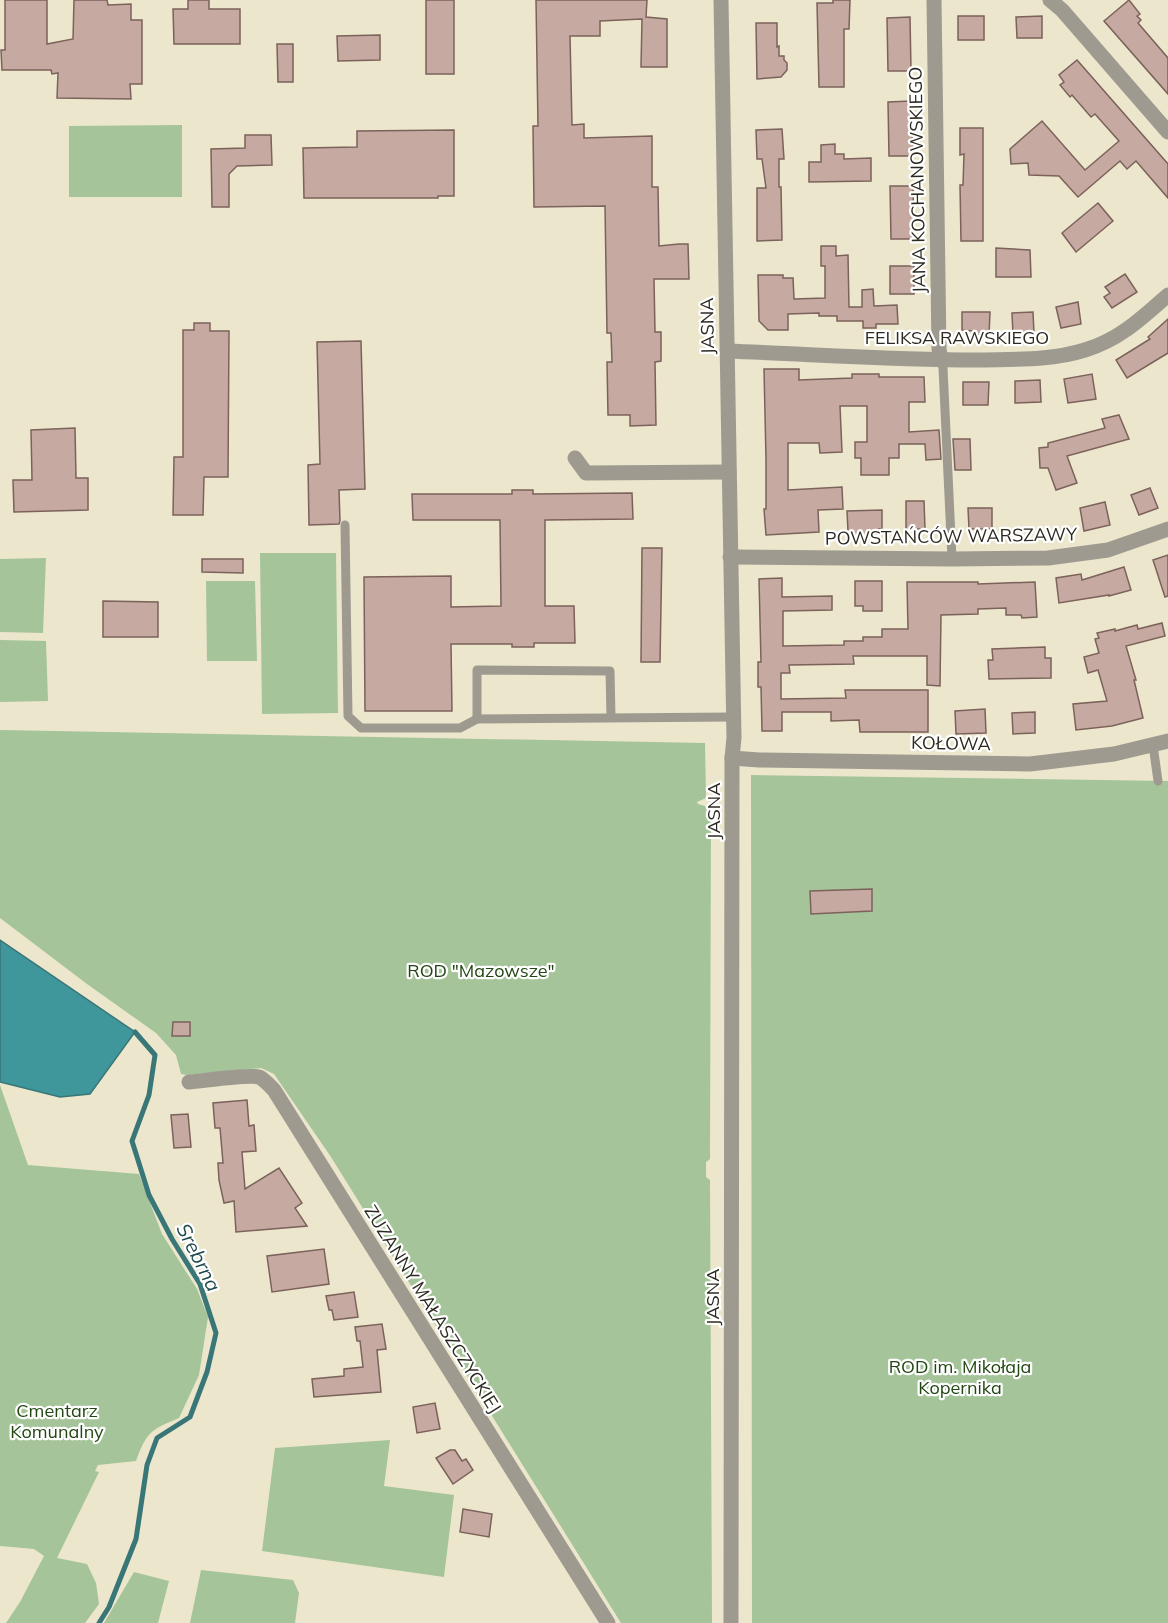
<svg xmlns="http://www.w3.org/2000/svg" width="1168" height="1623" font-family="Mulish,sans-serif">
  <style>
    .green { fill: #a5c49a }
    .water { fill: #3f979c; stroke: #397677; stroke-width: 1.5 }
    .lines { fill: none; stroke-linecap: round; stroke-linejoin: round }
    .stream { stroke: #397677; stroke-width: 5 }
    .building { fill: #c6aaa1; stroke: #7b625a; stroke-width: 1.5 }
    .service { stroke: #9e9a8f; stroke-width: 9 }
    .minor { stroke: #9e9a8f; stroke-width: 15 }
    .tertiary { stroke: #9e9a8f; stroke-width: 15 }
    .labels { text-anchor: middle; dominant-baseline: central; stroke-width: 4.5; stroke-linejoin: round; paint-order: stroke }
    .street-label { font-size: 18px; fill: #2c2a20; stroke: #fff }
    .park-label { font-size: 18px; fill: #224611; stroke: #fff }
    .water-label { font-size: 20px; font-style: italic; fill: #20494b; stroke: #fff }
  </style>
  <rect width="100%" height="100%" fill="#ece6cc"/>
  <g class="green">
    <polygon points="182,125 182,197 69,197 69,126"/>
    <polygon points="260,553 336,553 338,713 262,714"/>
    <polygon points="46,558 43,633 0,632 0,559"/>
    <polygon points="206,581 255,581 257,661 207,661"/>
    <polygon points="0,640 46,641 48,701 0,702"/>
    <polygon points="0,730 705,743 706,798 697,802 698,804 711,808 710,1159 706,1162 706,1177 710,1180 712,1623 621,1623 331,1157 274,1074 261,1068 187,1075 181,1074 176,1055 156,1033 87,984 0,918"/>
    <polygon points="751,775 1168,781 1168,1623 752,1623"/>
    <path d="M0 1085 28 1165 139 1174 162 1234 197 1289 208 1317 199 1375 179 1418C151 1430 147 1431 136 1461L98 1465 95 1471 99 1472 57 1558 87 1564 96 1583 99 1604 85 1623H6L20 1602 44 1556 34 1549 0 1546Z"/>
    <polygon points="390,1440 384,1486 454,1495 444,1577 262,1551 275,1448"/>
    <polygon points="201,1570 293,1580 299,1593 295,1623 190,1623"/>
    <polygon points="134,1572 169,1581 158,1623 104,1623"/>
  </g>
  <polygon class="water" points="0,940 135,1032 90,1094 60,1097 0,1082"/>
  <g class="lines">
    <polyline class="stream" points="99,1623 109,1607 136,1539 147,1465 157,1438 190,1417 207,1372 216,1333 200,1284 172,1239 149,1195 132,1141 149,1095 155,1055 135,1032"/>
  </g>
  <g class="building">
    <polygon points="5,0 47,0 47,44 73,39 74,0 107,0 108,5 131,4 131,20 142,20 142,84 130,84 131,99 57,98 58,73 52,74 51,70 2,70 1,50 5,50"/>
    <polygon points="188,0 209,0 209,9 240,9 240,44 174,44 173,9 188,9"/>
    <rect x="426" y="0" width="28" height="74"/>
    <polygon points="536,0 647,0 646,17 667,19 667,67 641,67 642,19 600,21 600,36 570,36 572,125 584,124 584,138 652,136 652,187 658,187 659,246 679,244 688,244 689,279 654,279 655,332 661,332 661,361 655,362 656,425 630,426 630,415 608,415 607,362 612,362 611,333 607,333 605,206 534,207 533,126 538,126"/>
    <polygon points="833,0 850,0 849,29 844,29 844,87 819,87 817,3 833,3"/>
    <polygon points="1129,0 1140,14 1137,16 1141,20 1138,23 1168,58 1168,94 1104,21"/>
    <rect x="958" y="16" width="26" height="24"/>
    <polygon points="1042,16 1042,38 1017,38 1016,17"/>
    <polygon points="910,17 911,71 888,71 887,18"/>
    <polygon points="756,23 777,23 777,47 779,46 779,56 784,56 784,60 787,63 787,70 781,77 757,79"/>
    <polygon points="380,35 380,60 338,61 337,36"/>
    <polygon points="277,44 293,44 293,82 278,82"/>
    <polygon points="1077,60 1168,164 1168,198 1136,161 1127,169 1120,161 1078,197 1059,176 1029,175 1028,163 1011,164 1010,149 1042,121 1085,170 1119,141 1095,114 1091,117 1072,95 1070,97 1060,85 1064,82 1059,75"/>
    <polygon points="911,101 913,156 889,156 888,102"/>
    <polygon points="960,128 983,128 983,241 961,241 960,185 963,185 964,154 960,155"/>
    <polygon points="782,129 784,159 779,159 779,187 781,187 782,240 757,241 757,188 766,188 762,159 757,159 756,130"/>
    <polygon points="454,130 454,196 438,196 438,198 304,198 303,148 357,147 357,131"/>
    <polygon points="245,135 271,135 272,165 237,166 229,174 229,207 212,207 211,149 245,148"/>
    <polygon points="835,144 835,154 844,154 844,159 871,158 871,181 809,182 809,162 821,162 821,145"/>
    <polygon points="890,186 913,186 914,239 891,239"/>
    <polygon points="1098,203 1113,221 1076,252 1062,233"/>
    <polygon points="821,246 836,246 836,256 848,255 849,307 862,307 862,290 873,289 874,306 897,305 898,324 876,324 876,328 863,328 863,321 837,321 837,316 819,316 819,313 788,314 788,330 768,330 759,321 758,275 783,275 783,278 793,278 794,299 825,298 825,266 821,266"/>
    <polygon points="996,248 1030,250 1031,277 996,277"/>
    <rect x="890" y="266" width="24" height="28"/>
    <polygon points="1125,274 1137,292 1112,308 1104,297 1110,293 1105,287"/>
    <polygon points="1078,302 1081,324 1061,328 1056,307"/>
    <polygon points="962,312 990,312 989,335 973,335 973,331 962,330"/>
    <polygon points="1033,312 1034,334 1013,335 1012,313"/>
    <polygon points="1168,319 1168,353 1127,378 1116,360 1150,339 1148,337"/>
    <polygon points="194,323 210,323 210,331 229,331 228,477 204,477 203,515 173,515 174,457 183,457 183,330 194,330"/>
    <polygon points="361,341 365,489 339,490 340,521 339,524 309,525 308,465 320,464 317,342"/>
    <polygon points="764,369 799,369 799,380 852,378 852,374 879,374 879,377 924,377 925,402 909,402 909,432 939,430 941,459 926,460 925,444 899,444 899,458 889,458 889,475 861,475 861,458 855,458 855,442 867,442 867,406 840,406 842,452 820,453 819,443 788,443 788,490 842,487 843,509 818,510 819,532 766,535 764,509 766,509 766,459"/>
    <polygon points="1092,374 1096,399 1068,403 1064,379"/>
    <polygon points="1040,380 1041,402 1015,403 1015,381"/>
    <polygon points="963,382 989,382 988,405 963,405"/>
    <polygon points="1119,415 1129,439 1067,456 1077,483 1056,490 1048,468 1040,468 1039,448 1048,447 1048,443 1105,428 1102,419"/>
    <polygon points="75,428 76,478 88,478 88,510 14,512 13,480 32,480 31,430"/>
    <polygon points="953,439 970,439 971,470 955,470"/>
    <polygon points="1150,488 1158,508 1139,515 1131,495"/>
    <polygon points="512,490 533,490 533,494 632,493 633,519 545,520 545,606 574,606 575,643 534,643 534,647 512,647 512,644 451,644 452,711 365,711 364,577 451,576 451,607 501,606 500,520 413,520 412,494 512,494"/>
    <polygon points="906,501 924,501 925,529 906,529"/>
    <polygon points="1105,502 1110,525 1084,531 1080,508"/>
    <polygon points="968,508 992,508 992,529 969,529"/>
    <polygon points="882,510 882,529 879,529 879,535 854,536 853,531 848,531 847,511"/>
    <polygon points="642,548 662,548 660,662 641,662"/>
    <polygon points="1168,555 1168,596 1165,597 1153,560"/>
    <polygon points="202,559 243,559 243,573 202,572"/>
    <polygon points="1124,567 1131,590 1109,596 1109,595 1059,603 1056,578 1081,574 1082,580"/>
    <polygon points="782,578 782,597 832,596 832,610 783,611 783,646 844,645 844,641 863,641 863,637 882,637 882,629 908,629 907,582 978,582 978,584 1035,582 1037,617 1022,618 1021,615 1006,615 1006,608 978,609 978,614 941,615 940,686 927,685 927,656 853,656 854,664 789,665 790,673 781,673 781,699 846,698 845,690 928,690 928,732 860,732 859,720 831,721 831,712 782,712 782,731 762,731 761,687 758,687 758,662 761,662 759,579"/>
    <polygon points="855,581 882,581 882,611 863,611 863,606 855,606"/>
    <polygon points="103,601 158,602 158,637 103,637"/>
    <polygon points="1162,623 1165,636 1126,646 1136,680 1134,680 1143,718 1112,726 1076,730 1073,704 1107,701 1098,670 1088,673 1084,657 1099,653 1095,639 1099,638 1097,633 1115,629 1115,631 1137,625 1138,629"/>
    <polygon points="1045,647 1045,658 1051,658 1051,678 989,679 988,660 993,660 992,649"/>
    <polygon points="985,709 986,733 956,734 955,711"/>
    <polygon points="1035,712 1035,733 1013,734 1012,713"/>
    <polygon points="872,889 872,911 811,914 810,891"/>
    <polygon points="173,1022 190,1022 190,1036 172,1036"/>
    <polygon points="247,1100 249,1126 254,1125 256,1151 242,1152 245,1189 279,1168 302,1203 295,1208 307,1226 236,1232 234,1201 224,1203 219,1180 218,1163 223,1163 220,1128 215,1128 213,1103"/>
    <polygon points="188,1114 191,1147 174,1148 171,1115"/>
    <polygon points="324,1249 329,1284 272,1292 267,1256"/>
    <polygon points="354,1292 358,1317 334,1320 332,1310 329,1310 326,1296"/>
    <polygon points="382,1324 386,1349 377,1350 381,1392 314,1397 312,1379 344,1376 344,1369 363,1367 360,1341 357,1341 355,1327"/>
    <polygon points="435,1403 440,1429 417,1433 413,1407"/>
    <polygon points="450,1450 455,1450 462,1461 466,1459 473,1470 453,1484 436,1458"/>
    <polygon points="463,1509 492,1514 489,1537 460,1532"/>
  </g>
  <g class="lines">
    <g class="service">
      <polyline points="941,360 943,368 952,559"/>
      <polyline points="345,525 348,716 361,728 460,728 477,719"/>
      <polyline points="611,717 610,671 477,670 477,719 733,717"/>
      <polyline points="1153,745 1158,781"/>
    </g>
    <g class="minor">
      <polyline points="934,0 939,349 941,360"/>
      <polyline points="1050,0 1062,10 1168,132"/>
      <path d="M727 351C810 354 894 360 977 360 1013 359 1050 361 1085 350 1119 340 1142 318 1168 295"/>
      <polyline points="575,458 586,473 729,472"/>
      <polyline points="730,557 952,559 1048,558 1108,550 1168,529"/>
      <polyline points="732,758 759,760 1030,764 1114,754 1168,741"/>
      <path d="M189 1082C203 1081 248 1074 259 1077 264 1079 270 1086 274 1090L608 1623"/>
    </g>
    <polyline class="tertiary" points="721,0 734,738 732,758 731,1623"/>
  </g>
  <g class="labels">
    <g class="street-label">
      <text transform="translate(917 180) rotate(-91)">JANA KOCHANOWSKIEGO</text>
      <text transform="translate(707 326) rotate(-91)">JASNA</text>
      <text x="957" y="337">FELIKSA RAWSKIEGO</text>
      <text transform="translate(951 536) rotate(-1)">POWSTAŃCÓW WARSZAWY</text>
      <text transform="translate(951 743) rotate(1)">KOŁOWA</text>
      <text transform="translate(713 811) rotate(-90)">JASNA</text>
      <text transform="translate(712 1297) rotate(-90)">JASNA</text>
      <text transform="translate(433 1309) rotate(58)">ZUZANNY MAŁASZCZYCKIEJ</text>
    </g>
    <g class="park-label">
      <text x="481" y="970">ROD "Mazowsze"</text>
      <text x="960" y="1366">ROD im. Mikołaja<tspan x="960" dy="21">Kopernika</tspan></text>
      <text x="57" y="1410">Cmentarz<tspan x="57" dy="21">Komunalny</tspan></text>
    </g>
    <g class="water-label">
      <text transform="translate(199 1257) rotate(63)">Srebrna</text>
    </g>
  </g>
</svg>
